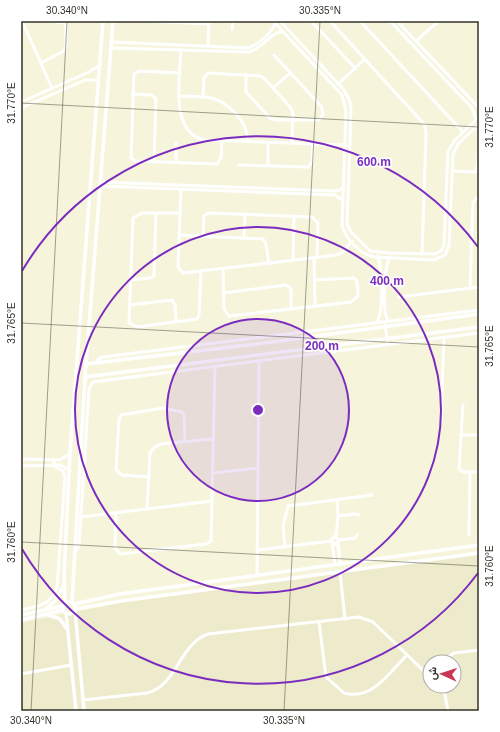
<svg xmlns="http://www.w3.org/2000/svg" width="500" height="732" font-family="Helvetica,Vazirmatn,sans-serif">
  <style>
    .built { fill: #edebcb; fill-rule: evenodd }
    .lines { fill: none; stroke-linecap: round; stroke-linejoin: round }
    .minor { stroke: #fff; stroke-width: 3 }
    .tertiary { stroke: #fff; stroke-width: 3.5 }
    .ticks { fill: none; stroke: #333229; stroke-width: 1; stroke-opacity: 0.45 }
    .ring { fill: none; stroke: #7b2cbf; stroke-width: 2 }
    .centre { fill: #7b2cbf; stroke: #fff; stroke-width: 2 }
    .ring-label { font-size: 12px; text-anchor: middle; font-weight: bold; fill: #7b2cbf; stroke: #fff; stroke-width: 3.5; stroke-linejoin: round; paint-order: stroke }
    .neatline { fill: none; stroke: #333229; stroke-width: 1.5 }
    .ticks-label { font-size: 10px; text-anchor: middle; fill: #333229 }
  </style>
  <rect width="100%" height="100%" fill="#f6f5dc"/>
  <path class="built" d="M479 555V711H21V623L119 603ZM430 662H454V686H430Z"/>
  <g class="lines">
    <g class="minor">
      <polyline points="22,21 52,88"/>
      <polyline points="48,21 66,23"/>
      <polyline points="146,21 209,24"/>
      <path d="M273 21 342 95 346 111 342 225C345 239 361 255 375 257L434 260 445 255 449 245 453 154 458 144 479 124"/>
      <polyline points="280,21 344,90 350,102 351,111 347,224 351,232 370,251 389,253 435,254 441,251 444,245 448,151 455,140 479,117"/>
      <polyline points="311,21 355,68"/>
      <polyline points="330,21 425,125 426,135 422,254"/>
      <polyline points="360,21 463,132"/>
      <polyline points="390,21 472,108 476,119"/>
      <polyline points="397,21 479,108"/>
      <polyline points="232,29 233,21"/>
      <polyline points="416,41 439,21"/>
      <path d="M111 42 248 48C257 45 273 32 275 23"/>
      <polyline points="208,46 209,21"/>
      <path d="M111 48 249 52C262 49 269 33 283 31"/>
      <path d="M181 50C180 77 169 132 204 140L346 145"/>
      <polyline points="41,63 64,51 66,46 66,21"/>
      <polyline points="180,73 139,71 134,74 131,158 135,161 217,164 221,158 222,141"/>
      <polyline points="246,74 246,92 270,118 276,120 319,120 323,114 321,106 274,55"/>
      <polyline points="338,84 365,59"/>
      <polyline points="273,88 290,73"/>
      <polyline points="132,94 152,95 156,99 154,162"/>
      <path d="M179 96C205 97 218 94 236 114 244 124 247 129 248 142"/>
      <polyline points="203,97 204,78 208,73 260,76 264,78 291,108 293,114 292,143"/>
      <polyline points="21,102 89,72 100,65"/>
      <polyline points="21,108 85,80 99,80"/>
      <polyline points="176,162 176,143"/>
      <polyline points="239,165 308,167 312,162 313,144"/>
      <polyline points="268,166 268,143"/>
      <polyline points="452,171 479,172"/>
      <polyline points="476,172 479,152"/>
      <polyline points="100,182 335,191 340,190 344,186"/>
      <polyline points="99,186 335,195 343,201"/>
      <polyline points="181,190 178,267 183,273 337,255 343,252 352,241"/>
      <polyline points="180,213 142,213 133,218 129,323 137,327 197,319 199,315 201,272"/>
      <polyline points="179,235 263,239 266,244 269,264"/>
      <polyline points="203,236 204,216 208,213 312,217 318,223 317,258"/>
      <polyline points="244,238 245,214"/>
      <polyline points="314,258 315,306"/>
      <polyline points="293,261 294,216"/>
      <polyline points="223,269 224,309 229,316 351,302 358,296 357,281 354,278 314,280"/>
      <polyline points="130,280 150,278 154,276 156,213"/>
      <polyline points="470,288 473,202 479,196"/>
      <polyline points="223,293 286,285 291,289 291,309"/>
      <polyline points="399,297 479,287"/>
      <polyline points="129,305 172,300 175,305 176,321"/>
      <path d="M388 321C382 311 384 267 390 257"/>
      <path d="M377 322C384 310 382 270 378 256"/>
      <polyline points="385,325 388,345"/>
      <polyline points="96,363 98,359 103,357 479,310"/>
      <polyline points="479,386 479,387"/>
      <polyline points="463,405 459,469 463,472 479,472"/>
      <polyline points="441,421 444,338"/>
      <polyline points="460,435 479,435"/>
      <polyline points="21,459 59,460 70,454"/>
      <polyline points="21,466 61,465 70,471"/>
      <polyline points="212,473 258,468"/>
      <polyline points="149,477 122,475 116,470 119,419 121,415 163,408 182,412 184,415 185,442"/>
      <polyline points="147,509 150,453 154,448 160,444 213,439"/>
      <polyline points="116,513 115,546 117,551 121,554 206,544 211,541 215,366"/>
      <polyline points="338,516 355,514 359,515"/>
      <polyline points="81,517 212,501"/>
      <polyline points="469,535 470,472"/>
      <polyline points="336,536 338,517 337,500"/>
      <polyline points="339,540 336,545 331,541 334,536 339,540 355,538 357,535"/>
      <polyline points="332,543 335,564"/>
      <polyline points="338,543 340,563"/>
      <polyline points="285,547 283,526 288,506 372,495"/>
      <polyline points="258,550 331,541"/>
      <polyline points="75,552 79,546 89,389 93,382 479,333"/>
      <polyline points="340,572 345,619"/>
      <polyline points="257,575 259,361"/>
      <path d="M21 610C37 607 51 605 57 588L65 477 63 471 54 466V460"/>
      <path d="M319 622 326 677 344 693C372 701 390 672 407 655"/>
      <polyline points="441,662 454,653 479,650"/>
      <polyline points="21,674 71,665"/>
      <polyline points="439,686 445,695 448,711"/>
      <path d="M83 700 147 693C177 686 179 644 208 634L359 617 373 622 430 677"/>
    </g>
    <g class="tertiary">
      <polyline points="86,364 257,344 479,314"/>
      <polyline points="85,377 479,327"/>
      <circle cx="69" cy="608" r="6"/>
      <polyline points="72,602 85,377 113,21"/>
      <polyline points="65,604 64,576 70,452 103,21"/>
      <polyline points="74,604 120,594 479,545"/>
      <polyline points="46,609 55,601 63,587"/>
      <polyline points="76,609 121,601 479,553"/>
      <polyline points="75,610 84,711"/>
      <polyline points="66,613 76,711"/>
      <polyline points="21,615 63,606"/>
      <polyline points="48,615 60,619 66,628"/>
      <polyline points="21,620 63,610"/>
    </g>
  </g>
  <path class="ticks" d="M21 103 479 127M21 323 479 347M21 542 479 566M31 711 67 21M284 711 320 21"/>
  <circle cx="258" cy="410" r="91" fill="#7b2cbf" fill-opacity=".12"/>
  <g class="ring">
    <circle cx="258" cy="410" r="91"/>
    <circle cx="258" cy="410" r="183"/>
    <path d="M478 573A274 274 0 0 1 22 549M22 271A274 274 0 0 1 478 247"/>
  </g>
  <circle cx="258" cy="410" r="6" class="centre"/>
  <g class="ring-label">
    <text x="374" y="166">600 m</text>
    <text x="387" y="285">400 m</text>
    <text x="322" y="350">200 m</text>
  </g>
  <rect width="500" height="732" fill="none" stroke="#ffffff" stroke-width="44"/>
  <g transform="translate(442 674) rotate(273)"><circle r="19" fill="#ffffff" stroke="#adada9"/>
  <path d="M0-3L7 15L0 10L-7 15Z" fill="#c83855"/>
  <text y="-6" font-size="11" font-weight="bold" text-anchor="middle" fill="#333229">ش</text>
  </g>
  <rect x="22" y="22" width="456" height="688" class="neatline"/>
  <g class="ticks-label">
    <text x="67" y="14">30.340°N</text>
    <text x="320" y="14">30.335°N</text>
    <text transform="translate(11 103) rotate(-90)" y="4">31.770°E</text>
    <text transform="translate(489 127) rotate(-90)" y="4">31.770°E</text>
    <text transform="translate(11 323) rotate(-90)" y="4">31.765°E</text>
    <text transform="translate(489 346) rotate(-90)" y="4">31.765°E</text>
    <text transform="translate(11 542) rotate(-90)" y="4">31.760°E</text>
    <text transform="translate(489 566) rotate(-90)" y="4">31.760°E</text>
    <text x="31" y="724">30.340°N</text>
    <text x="284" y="724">30.335°N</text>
  </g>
</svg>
